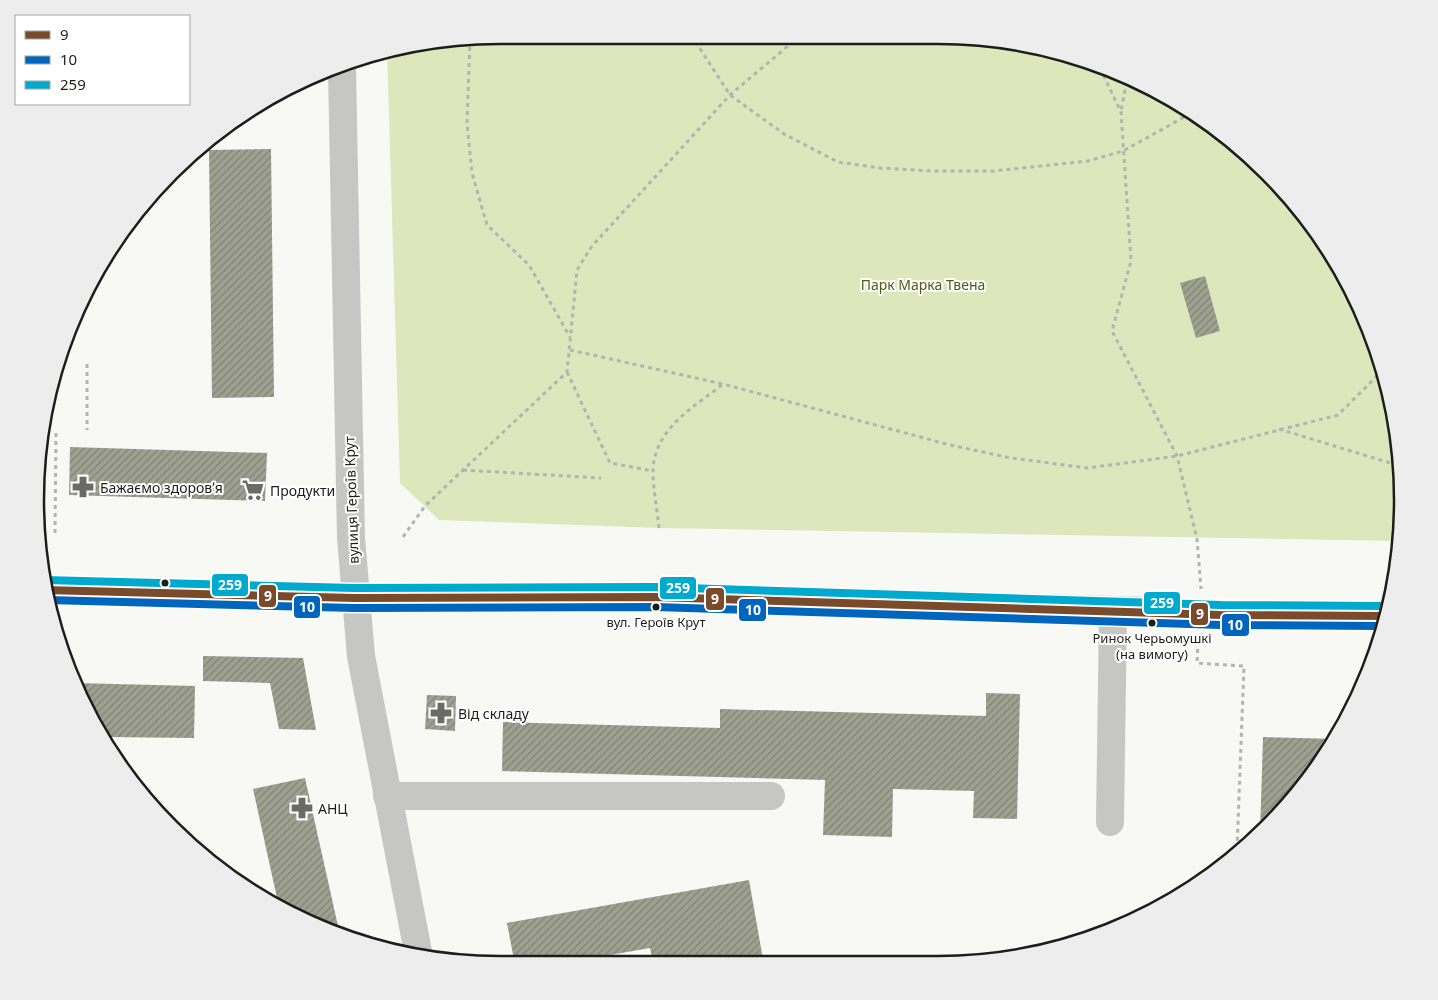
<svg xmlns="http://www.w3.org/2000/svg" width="1438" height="1000" font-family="'Noto Sans',sans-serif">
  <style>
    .green { fill: #dee7bc }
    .building { fill: url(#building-hatch) }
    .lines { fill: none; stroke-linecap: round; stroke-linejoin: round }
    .path { stroke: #b3b4b2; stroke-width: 3; stroke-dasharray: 4 4; stroke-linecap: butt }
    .minor { stroke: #c6c6c4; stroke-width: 28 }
    .major { stroke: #b4b5b2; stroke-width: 28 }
    .bus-1-casing { stroke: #fff; stroke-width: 11 }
    .bus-2-casing { stroke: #fff; stroke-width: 11 }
    .bus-3-casing { stroke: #fff; stroke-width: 11 }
    .bus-1 { stroke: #7a4b2a; stroke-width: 8 }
    .bus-2 { stroke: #0065bd; stroke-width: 8 }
    .bus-3 { stroke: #00a9ce; stroke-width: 8 }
    .bus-dot { fill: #1d1e1a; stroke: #fff; stroke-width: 2 }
    .labels { text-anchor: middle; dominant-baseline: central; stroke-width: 4; stroke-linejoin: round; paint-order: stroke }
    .bus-label { font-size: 13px; fill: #1d1e1a; stroke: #fff }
    .park-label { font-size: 14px; fill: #515d15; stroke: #fff }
    .poi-label { font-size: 14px; fill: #1d1e1a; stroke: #fff; text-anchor: start }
    .street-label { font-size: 14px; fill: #1d1e1a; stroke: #fff }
    .rim { fill: none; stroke: #1d1e1a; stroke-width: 2.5 }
    .line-badge { stroke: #fff; stroke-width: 2 }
    .badge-label { font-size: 14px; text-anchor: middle; font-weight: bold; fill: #fff }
  </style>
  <defs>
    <pattern id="building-hatch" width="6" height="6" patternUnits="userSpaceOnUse" patternTransform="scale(1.25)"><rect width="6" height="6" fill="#9ea190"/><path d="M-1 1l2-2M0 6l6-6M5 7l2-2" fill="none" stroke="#808375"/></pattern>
  </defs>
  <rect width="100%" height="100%" fill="#f8f9f4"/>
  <polygon class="green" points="500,35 938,35 1028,44 1144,83 1267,171 1325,242 1368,322 1394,410 1403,500 1399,541 659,528 439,520 400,483 387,50"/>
  <g class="building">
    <polygon points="271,149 274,397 212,398 209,150"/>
    <polygon points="1205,276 1220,331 1196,338 1180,283"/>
    <polygon points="70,447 267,453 265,501 69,495"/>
    <polygon points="203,656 303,658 316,730 279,729 270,683 203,681"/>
    <polygon points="75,683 195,686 194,738 105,737 83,706"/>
    <polygon points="986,693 1020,694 1017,819 973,818 974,791 893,789 892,837 823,835 825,780 502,771 503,722 720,728 720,709 986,716"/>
    <polygon points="427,695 456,696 455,731 425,729"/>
    <polygon points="1263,737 1335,739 1324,759 1267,829 1260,834"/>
    <polygon points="305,778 340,935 322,929 279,907 253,789"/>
    <polygon points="749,880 764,965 654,965 650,948 576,961 576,965 515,965 507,923"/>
  </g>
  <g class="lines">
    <g class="path">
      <polyline points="691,35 730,95 784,134 838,162 880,168 933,171 994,171 1088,161 1123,151 1188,115"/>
      <polyline points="470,39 467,123 472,173 487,225 529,265 570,337"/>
      <polyline points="1100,68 1121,112 1131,261 1112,331 1177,456 1197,539 1201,589"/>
      <polyline points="1121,75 1126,85 1121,111"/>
      <polyline points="1126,84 1129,78"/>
      <polyline points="570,350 723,384 950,445 1011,458 1088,468 1177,456 1338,415 1382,371"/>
      <polyline points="87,364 87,430"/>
      <polyline points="567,372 610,463 653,471"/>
      <polyline points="1279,429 1400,466"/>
      <polyline points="463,470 601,478"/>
      <path d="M659 528C657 509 653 489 653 470 655 428 693 408 723 384"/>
      <polyline points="55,533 56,430"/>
      <polyline points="403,537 425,506 567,372 577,270 592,246 730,95 801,35"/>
      <polyline points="1198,641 1197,663 1244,666 1237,850"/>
    </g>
    <g class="minor">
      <polyline points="342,68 351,538 361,656 419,957"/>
      <polyline points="387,796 771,796"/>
      <polyline points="1110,822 1113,611"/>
    </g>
    <polyline class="major" points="44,590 355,598 655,597 1150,611 1221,615 1386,616"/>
    <g class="bus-1-casing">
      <polyline id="bus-1" points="44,590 355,598 655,597 1221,615 1386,616"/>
    </g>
    <g class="bus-2-casing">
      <polyline id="bus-2" points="47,600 355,608 655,607 1221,625 1383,626"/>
    </g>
    <g class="bus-3-casing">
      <polyline id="bus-3" points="44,580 355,588 655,587 1221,605 1386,606"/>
    </g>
    <use href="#bus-1" class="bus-1"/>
    <use href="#bus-2" class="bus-2"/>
    <use href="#bus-3" class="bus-3"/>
  </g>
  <defs>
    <g id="pharmacy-bare" transform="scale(1.725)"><path d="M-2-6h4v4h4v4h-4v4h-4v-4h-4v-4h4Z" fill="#6a6b66" stroke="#fff" stroke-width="2.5" paint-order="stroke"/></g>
    <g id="supermarket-bare" transform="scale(1.725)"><path d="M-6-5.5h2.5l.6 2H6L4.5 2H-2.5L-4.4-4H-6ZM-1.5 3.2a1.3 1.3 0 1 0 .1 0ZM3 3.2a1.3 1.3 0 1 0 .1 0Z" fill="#6a6b66" stroke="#fff" stroke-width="2.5" paint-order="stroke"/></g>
  </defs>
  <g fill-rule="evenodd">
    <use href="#pharmacy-bare" x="83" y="487"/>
    <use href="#supermarket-bare" x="253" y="490"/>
    <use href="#pharmacy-bare" x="441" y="713"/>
    <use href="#pharmacy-bare" x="302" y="808"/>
  </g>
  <g class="bus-dot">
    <circle cx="165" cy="583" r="4.5"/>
    <circle cx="656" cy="607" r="4.5"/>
    <circle cx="1152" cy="623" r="4.5"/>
  </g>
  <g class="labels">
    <g class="bus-label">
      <text x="656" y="622">вул. Героїв Крут</text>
      <text x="1152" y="638">Ринок Черьомушкі<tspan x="1152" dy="16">(на вимогу)</tspan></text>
    </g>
    <g class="park-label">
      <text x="923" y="284">Парк Марка Твена</text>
    </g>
    <g class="poi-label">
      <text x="100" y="487">Бажаємо здоровʼя</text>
      <text x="270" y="490">Продукти</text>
      <text x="458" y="713">Від складу</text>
      <text x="318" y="808">АНЦ</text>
    </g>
    <g class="street-label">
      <text transform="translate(351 500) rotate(-92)">вулиця Героїв Крут</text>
    </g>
  </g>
  <path d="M0 0H1438V1000H0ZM500 44H938A456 456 0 0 1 1394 500V500A456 456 0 0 1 938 956H500A456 456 0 0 1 44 500V500A456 456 0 0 1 500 44Z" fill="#ededed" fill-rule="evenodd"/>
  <path class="rim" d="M500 44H938A456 456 0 0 1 1394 500V500A456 456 0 0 1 938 956H500A456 456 0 0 1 44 500V500A456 456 0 0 1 500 44Z"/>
  <g class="line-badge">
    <rect x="211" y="573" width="38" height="24" rx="5" fill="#00a9ce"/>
    <rect x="659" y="576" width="38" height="24" rx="5" fill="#00a9ce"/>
    <rect x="258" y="584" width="19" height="24" rx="5" fill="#7a4b2a"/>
    <rect x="705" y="587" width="20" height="24" rx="5" fill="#7a4b2a"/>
    <rect x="1143" y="591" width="38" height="24" rx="5" fill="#00a9ce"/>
    <rect x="293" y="595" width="28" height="24" rx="5" fill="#0065bd"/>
    <rect x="738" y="598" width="29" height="24" rx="5" fill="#0065bd"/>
    <rect x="1190" y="602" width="19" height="24" rx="5" fill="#7a4b2a"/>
    <rect x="1221" y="613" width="29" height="24" rx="5" fill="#0065bd"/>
  </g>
  <g class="badge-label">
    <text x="230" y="590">259</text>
    <text x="678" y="593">259</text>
    <text x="268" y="601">9</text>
    <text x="715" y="604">9</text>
    <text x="1162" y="608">259</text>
    <text x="307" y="612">10</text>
    <text x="753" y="615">10</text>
    <text x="1200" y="619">9</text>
    <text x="1235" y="630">10</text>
  </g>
  <rect x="15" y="15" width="175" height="90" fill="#ffffff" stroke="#a5a5a3"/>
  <rect x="25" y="31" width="25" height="8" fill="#7a4b2a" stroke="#a5a5a3"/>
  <text x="60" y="40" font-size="15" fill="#1d1e1a">9</text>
  <rect x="25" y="56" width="25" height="8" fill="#0065bd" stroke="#a5a5a3"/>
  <text x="60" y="65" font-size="15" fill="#1d1e1a">10</text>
  <rect x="25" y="81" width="25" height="8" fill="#00a9ce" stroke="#a5a5a3"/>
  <text x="60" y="90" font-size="15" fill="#1d1e1a">259</text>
</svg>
